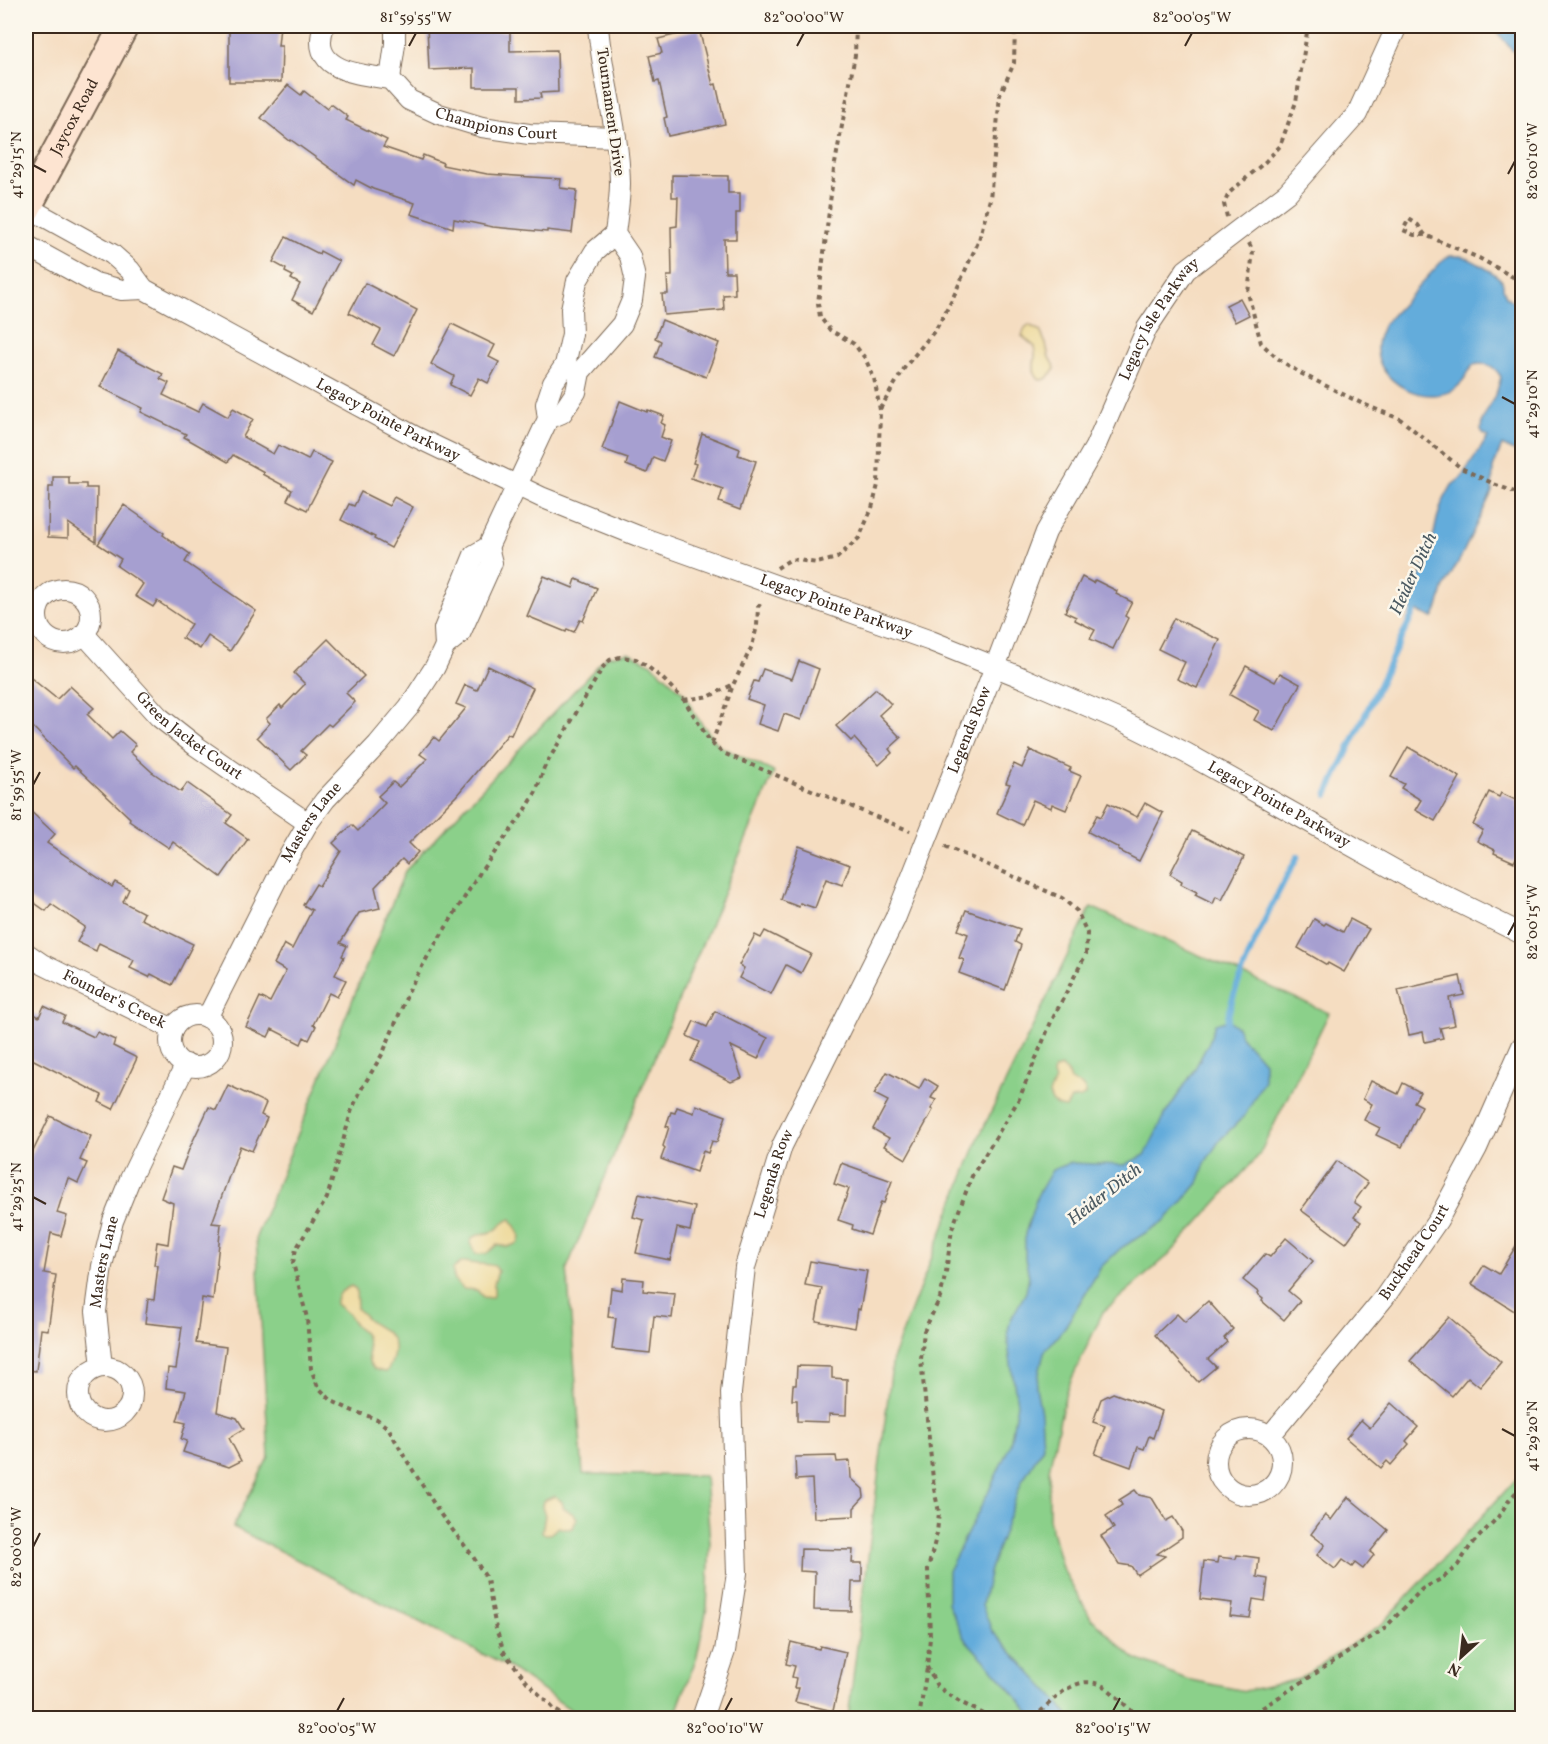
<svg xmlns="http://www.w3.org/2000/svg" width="1548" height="1744" font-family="Vollkorn,serif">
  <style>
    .green { fill: #8bd08a; stroke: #637d54; stroke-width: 1.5 }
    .sand { fill: #eeda9e; stroke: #94825e; stroke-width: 1.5 }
    .water { fill: #64acdb; stroke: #506b7c; stroke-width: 1.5 }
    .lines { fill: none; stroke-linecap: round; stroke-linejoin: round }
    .stream { stroke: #64acdb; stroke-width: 6 }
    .building { fill: #a69fd0 }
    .street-casing { stroke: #7c6957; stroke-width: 22 }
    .secondary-casing { stroke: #7c6957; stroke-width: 32 }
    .path { stroke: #7c6957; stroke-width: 4; stroke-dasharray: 4.5 4.5; stroke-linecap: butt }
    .street { stroke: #fff; stroke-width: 20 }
    .secondary { stroke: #fde4d1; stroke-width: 28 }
    .ticks { fill: none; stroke: #3b2a1e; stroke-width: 2 }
    .labels { text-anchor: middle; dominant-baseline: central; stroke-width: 5; stroke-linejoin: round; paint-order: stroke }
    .street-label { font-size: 16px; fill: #3b2a1e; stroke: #fbf7ec }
    .water-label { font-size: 18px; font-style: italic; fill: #495860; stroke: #fbf7ec }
    .neatline { fill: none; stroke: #3b2a1e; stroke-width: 2 }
    .ticks-label { font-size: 15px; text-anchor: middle; fill: #3b2a1e }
  </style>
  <rect width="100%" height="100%" fill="#fbf7ec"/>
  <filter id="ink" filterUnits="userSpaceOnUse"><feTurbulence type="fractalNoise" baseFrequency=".0167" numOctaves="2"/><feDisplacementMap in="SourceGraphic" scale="12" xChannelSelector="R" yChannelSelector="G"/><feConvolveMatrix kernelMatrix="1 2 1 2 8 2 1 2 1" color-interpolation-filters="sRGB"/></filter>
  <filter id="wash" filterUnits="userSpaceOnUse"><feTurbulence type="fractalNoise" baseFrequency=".008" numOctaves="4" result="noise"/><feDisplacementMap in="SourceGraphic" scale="24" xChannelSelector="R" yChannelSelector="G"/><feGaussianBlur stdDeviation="1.35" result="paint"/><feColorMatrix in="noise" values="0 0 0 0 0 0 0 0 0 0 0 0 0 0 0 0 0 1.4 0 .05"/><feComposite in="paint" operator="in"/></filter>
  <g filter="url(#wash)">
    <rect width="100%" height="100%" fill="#f5ddc1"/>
    <g class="green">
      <polygon points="628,652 652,664 685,694 696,716 719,746 774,772 567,1268 583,1474 705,1476 710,1543 707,1608 697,1656 674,1718 583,1718 510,1668 233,1527 269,1456 256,1237 405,871 606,657"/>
      <polygon points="1091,907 1329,1013 1259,1155 1170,1254 1103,1312 1066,1391 1049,1470 1049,1519 1062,1568 1091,1618 1132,1657 1186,1679 1245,1691 1299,1679 1383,1623 1522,1473 1522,1718 848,1718 893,1357 978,1139"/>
    </g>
    <g class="sand">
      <path d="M1029 325 1040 331 1046 344 1049 358 1054 364 1055 369 1046 379 1040 380C1029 372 1037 359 1035 347L1022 336 1025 328Z"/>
      <path d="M1060 1067 1067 1071 1070 1081 1081 1085 1085 1090V1095L1081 1098 1071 1099 1066 1108C1055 1107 1052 1104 1049 1094L1055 1080 1053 1075 1054 1070Z"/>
      <path d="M511 1219 520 1236 518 1243 508 1247 497 1245 486 1254H476L470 1243 473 1237C480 1234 487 1234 494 1231 501 1227 503 1221 511 1219Z"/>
      <path d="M466 1262C476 1265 485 1263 495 1266L498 1271 494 1284V1295L491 1298 483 1297 477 1290 464 1289C457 1284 452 1277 453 1269L461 1263Z"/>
      <path d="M351 1286 356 1289 357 1309C362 1313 366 1318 371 1322 376 1327 385 1330 390 1336 398 1345 393 1363 386 1372 359 1370 373 1348 365 1335 363 1331 358 1329 355 1325 352 1321 351 1316 347 1313 344 1310 339 1307 336 1304 335 1294 343 1290 351 1286Z"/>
      <polygon points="555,1496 562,1502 564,1509 574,1514 577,1518 573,1528 568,1529 558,1527 550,1534 545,1534 542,1532 545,1515 542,1506 543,1501"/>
    </g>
    <g class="water">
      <polygon points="1492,26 1522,26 1522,62"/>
      <path d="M1450 256C1452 256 1458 256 1460 256 1469 257 1497 274 1502 281 1504 286 1502 287 1504 291 1506 299 1514 304 1522 303V455L1502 445 1493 468 1492 492 1460 559 1443 589 1438 608 1433 618 1402 605 1414 591 1431 548 1437 519 1442 503 1452 485 1461 478 1488 437 1483 434 1481 430 1482 421 1497 391 1501 377C1494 365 1486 362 1473 365 1468 372 1463 383 1456 388 1427 408 1375 383 1377 346 1377 338 1381 331 1384 324L1443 260Z"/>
      <polygon points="1228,1020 1237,1027 1243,1040 1251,1047 1264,1062 1264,1080 1245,1115 1220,1140 1206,1161 1198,1183 1179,1206 1163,1222 1121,1248 1101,1267 1065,1327 1044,1352 1036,1387 1041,1413 1043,1447 1022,1481 990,1569 982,1605 992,1631 1061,1705 1070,1718 1034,1718 999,1676 964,1638 948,1604 948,1571 987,1495 1010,1445 1017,1403 1008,1345 1008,1330 1011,1319 1026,1292 1029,1276 1025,1259 1025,1234 1037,1196 1052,1170 1069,1163 1124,1165 1145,1155 1166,1113 1192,1074 1209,1042 1215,1024"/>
    </g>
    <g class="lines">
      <g class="stream">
        <polyline points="1327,795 1418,603"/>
        <path d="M1227 1026C1228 1008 1236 989 1242 973 1258 931 1276 895 1298 856"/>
      </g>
    </g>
    <g id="blocks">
      <g class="building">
        <polygon points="229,26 280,26 278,46 282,46 281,82 229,82"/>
        <polygon points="427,26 465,26 465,32 510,31 510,51 557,50 558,92 540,93 541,98 519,99 519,87 474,87 474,68 429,70"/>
        <polygon points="699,29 713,85 716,84 725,124 668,136 664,118 667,117 659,81 655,82 649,56 662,53 658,39"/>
        <polygon points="288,85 301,95 304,91 327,109 331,104 348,117 346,120 387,140 383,147 421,160 423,155 443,163 442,165 487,174 561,179 560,188 577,190 572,233 547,230 547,232 493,227 454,219 453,228 411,214 415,203 373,189 356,180 354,185 291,140 290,141 261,118"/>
        <polygon points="672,175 728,176 728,193 740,193 740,213 736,213 736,239 724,239 725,272 734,272 735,294 723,295 724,310 664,315 662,294 668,294 667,276 672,276 671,227 677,226 678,197 672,197"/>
        <polygon points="286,237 319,254 320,251 339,261 313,311 292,300 300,284 291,279 293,276 285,272 286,269 273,262"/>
        <polygon points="365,283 417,310 394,356 373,345 381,330 349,313"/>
        <polygon points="1240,298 1249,315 1235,322 1226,305"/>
        <polygon points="662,320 719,343 706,377 655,357 661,341 655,338"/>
        <polygon points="452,324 495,345 489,357 499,362 488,383 479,378 470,395 450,385 454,376 431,364"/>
        <polygon points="118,351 163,374 160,379 169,383 163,395 198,412 203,403 228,417 233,408 253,419 243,437 273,454 278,445 308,460 312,452 332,462 307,510 287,500 292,490 262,474 264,472 233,455 228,462 184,437 186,434 141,412 143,408 100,387"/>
        <polygon points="620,401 647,412 648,410 664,416 661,423 665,425 661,437 671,441 663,461 653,457 647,473 626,465 628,458 602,449"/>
        <polygon points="702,434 740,449 738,455 756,461 740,510 719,502 723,489 691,478 696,464 693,463"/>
        <polygon points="53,477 69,477 69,484 86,484 86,488 97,488 96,542 68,523 68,538 48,537 49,487 53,487"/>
        <polygon points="361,492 389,506 394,497 413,507 391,548 374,539 375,537 341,520 349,504 354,506"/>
        <polygon points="124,505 164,533 163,535 190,554 185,562 256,611 230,651 208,636 200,649 182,638 191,624 157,601 153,607 135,596 143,584 117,566 121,559 98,544"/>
        <polygon points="544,576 573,588 576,579 597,588 583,621 580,620 574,632 567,629 566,632 527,616"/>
        <polygon points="1082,577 1093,583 1095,580 1117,591 1116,594 1132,602 1125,616 1128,618 1113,649 1090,639 1095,630 1075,620 1076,617 1065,612"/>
        <polygon points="1174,618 1220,640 1197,688 1177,679 1185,662 1158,649"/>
        <polygon points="328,639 364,676 346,693 355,702 331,726 328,724 301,751 306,755 291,770 257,737 270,723 266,719 280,705 282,708 305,684 294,673"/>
        <polygon points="799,661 819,669 801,720 784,714 778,731 758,724 764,705 747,699 754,681 758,682 763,669 792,679"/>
        <polygon points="488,666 533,688 521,713 511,735 508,734 456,796 409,843 418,852 407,864 402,859 375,887 380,908 359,913 340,943 347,946 342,956 344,957 335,975 346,980 337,997 329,993 313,1025 316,1026 309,1040 304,1037 301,1044 272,1029 268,1037 246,1027 260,997 270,1002 286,971 274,964 284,944 292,949 312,910 303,905 316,884 319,886 341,851 333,843 352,825 358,831 385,803 378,796 393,782 399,787 427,759 420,754 434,737 439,741 466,708 456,704 465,685 477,690"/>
        <polygon points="1246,666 1275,682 1280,673 1300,684 1274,731 1254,720 1259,711 1230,695"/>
        <polygon points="26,674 57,699 70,686 94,708 87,714 112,739 120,731 136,745 130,752 152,772 181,792 187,783 232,815 226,823 248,839 221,877 173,842 169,848 129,821 130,818 75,766 73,768 26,720"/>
        <polygon points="876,689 891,704 879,715 901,738 889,749 892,753 879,765 854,738 851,741 836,726"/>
        <polygon points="1408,747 1460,777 1435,821 1415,810 1421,800 1401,788 1404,784 1391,777"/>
        <polygon points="1030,750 1071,768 1069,771 1081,776 1066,810 1052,804 1051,808 1033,800 1022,825 997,813 1010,784 1006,783 1014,764 1022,768"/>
        <polygon points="1489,792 1499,797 1501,793 1518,801 1516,806 1522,809 1522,846 1514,862 1494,853 1495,850 1477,841 1483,830 1473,825"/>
        <polygon points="1108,803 1137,817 1145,803 1163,813 1139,861 1118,850 1119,848 1088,832 1097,815 1101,817"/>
        <polygon points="26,807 55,834 47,843 112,887 115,882 129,889 123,902 144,913 141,919 193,944 172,985 151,974 149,977 130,968 134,960 99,943 96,951 77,942 85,927 51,904 46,911 26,897"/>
        <polygon points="1192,831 1244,857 1222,900 1216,897 1213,904 1195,895 1197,892 1181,884 1182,881 1170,874"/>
        <polygon points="799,846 850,865 842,885 826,879 815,908 800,903 799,907 781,900"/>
        <polygon points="966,910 1020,929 1015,942 1021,945 1005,990 959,973 964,960 959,958 968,934 958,930"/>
        <polygon points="1314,919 1324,925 1326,923 1343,932 1350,919 1369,929 1344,972 1328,963 1327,965 1298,948"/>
        <polygon points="765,931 811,954 801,973 786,965 771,994 739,978 744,968 739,965 755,935 761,938"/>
        <polygon points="1460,976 1464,995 1449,998 1455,1025 1440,1028 1443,1038 1425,1042 1423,1032 1409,1035 1398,990"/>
        <polygon points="44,1006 65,1016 62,1022 94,1037 97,1032 115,1040 113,1046 137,1058 113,1109 99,1102 102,1095 26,1056 26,1009 39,1017"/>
        <polygon points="715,1011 768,1038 758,1059 731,1046 742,1078 731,1082 691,1061 700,1042 687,1036 694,1021 707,1027"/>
        <polygon points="887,1072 919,1089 925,1078 938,1086 931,1098 936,1100 931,1109 933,1110 906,1159 884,1146 889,1138 873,1129 888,1101 874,1094"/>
        <polygon points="1371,1081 1398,1094 1403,1083 1420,1092 1414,1102 1422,1106 1402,1147 1376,1135 1380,1128 1364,1120 1372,1104 1363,1099"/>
        <polygon points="228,1085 266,1103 261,1115 267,1118 252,1151 240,1146 212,1223 221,1224 213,1300 202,1298 196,1343 226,1347 217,1412 237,1418 244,1429 229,1438 241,1461 229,1467 183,1452 187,1441 181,1439 186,1423 177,1421 186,1391 166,1388 168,1368 176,1369 182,1327 145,1323 148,1299 154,1300 158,1265 154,1265 157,1242 168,1244 173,1203 161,1198 172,1167 181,1170 190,1147 209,1107 216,1110"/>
        <polygon points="696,1105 726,1116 717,1142 712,1141 708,1153 703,1151 696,1172 661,1159 665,1148 663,1146 669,1127 666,1126 671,1112 675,1113 677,1107 694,1113"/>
        <polygon points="50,1116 91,1136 80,1160 87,1163 78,1183 68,1178 57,1213 67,1216 61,1236 51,1233 44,1273 56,1275 48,1330 41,1329 36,1371 26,1370 26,1166"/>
        <polygon points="1337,1161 1368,1183 1354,1202 1361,1207 1354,1217 1361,1222 1346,1243 1301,1210"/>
        <polygon points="841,1163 892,1181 884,1203 881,1202 870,1235 852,1229 853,1225 838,1220 849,1189 834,1184"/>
        <polygon points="639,1194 695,1207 690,1231 677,1228 670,1260 636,1253 644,1220 633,1217"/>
        <polygon points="1522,1236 1522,1316 1472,1284 1484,1265 1499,1274"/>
        <polygon points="1286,1238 1313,1261 1288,1291 1300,1301 1284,1320 1262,1301 1263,1299 1257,1294 1258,1292 1243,1280 1265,1254 1270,1257"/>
        <polygon points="810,1261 867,1271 860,1310 858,1309 855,1328 816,1321 822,1288 805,1285"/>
        <polygon points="623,1278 644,1280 643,1291 675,1294 672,1318 654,1316 650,1353 612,1349 616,1318 608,1317 611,1288 622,1290"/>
        <polygon points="1208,1301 1233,1329 1224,1338 1227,1342 1208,1359 1216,1367 1198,1382 1155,1335 1177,1314 1185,1322"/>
        <polygon points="1449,1317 1501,1362 1480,1387 1468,1377 1452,1396 1410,1361"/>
        <polygon points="797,1366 832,1367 832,1378 847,1379 846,1415 829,1414 829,1422 797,1421 797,1400 792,1400 793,1385 796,1385"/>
        <polygon points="1113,1393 1162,1411 1153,1438 1149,1436 1144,1449 1138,1447 1131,1467 1095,1454 1105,1426 1093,1422 1101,1399"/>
        <polygon points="1391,1403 1418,1427 1406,1441 1409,1444 1391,1465 1387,1461 1381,1468 1346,1438 1361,1420 1370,1428"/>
        <polygon points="836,1456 837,1462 850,1461 851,1478 863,1489 864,1497 854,1508 854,1516 814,1518 812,1479 796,1480 795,1457"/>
        <polygon points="1135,1490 1139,1495 1152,1498 1166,1521 1173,1517 1182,1531 1182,1537 1157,1554 1165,1556 1137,1575 1131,1566 1119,1564 1101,1536 1114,1528 1106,1516 1122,1505 1119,1500"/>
        <polygon points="1348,1497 1388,1530 1370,1552 1374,1555 1363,1569 1355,1563 1352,1567 1342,1560 1335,1569 1317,1555 1325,1545 1311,1534 1325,1515 1331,1520"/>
        <polygon points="801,1549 853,1550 852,1563 862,1563 862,1582 852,1582 851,1611 814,1610 815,1572 800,1571"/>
        <polygon points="1237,1555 1259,1558 1257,1577 1268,1579 1265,1601 1253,1599 1250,1618 1230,1616 1232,1603 1200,1599 1204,1561 1217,1563 1218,1557 1236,1559"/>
        <polygon points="791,1642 819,1649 820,1646 846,1652 833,1711 795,1702 799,1688 794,1688 796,1678 792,1677 795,1666 786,1664"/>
      </g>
    </g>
  </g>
  <g filter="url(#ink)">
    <use href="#blocks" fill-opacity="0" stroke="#7c6957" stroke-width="1.5"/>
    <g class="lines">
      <g class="street-casing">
        <g id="street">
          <path id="s1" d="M324 26C308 71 358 74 390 79L409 100 439 114 482 127 529 134 616 137"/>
          <polyline points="390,79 395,44 395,26"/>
          <path id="s2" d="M27 207 112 254 130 270 144 289 416 437 541 497 638 536 931 641 1023 678 1124 722 1186 753 1411 879 1522 934"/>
          <polyline points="26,245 95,283 122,290 144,289"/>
          <path d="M548 419 562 413 576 392 580 372 622 324 632 300 635 278 630 256 615 234C617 217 620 199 620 183 619 129 602 78 598 26"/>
          <circle cx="64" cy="616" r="27"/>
          <path id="s3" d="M84 634 159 717 196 746 308 823"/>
          <polyline points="445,646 444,629 474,555 488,547 548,419 546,404 553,383 565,365 572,334 571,309 577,281 595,251 615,234"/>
          <path id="s4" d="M26 953 42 964 173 1029"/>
          <circle cx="196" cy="1041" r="26"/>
          <path id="s5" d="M207 1018 286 861 308 823 325 800 378 744 409 707 435 667 445 646 460 634 492 563 488 547"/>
          <circle cx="105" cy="1394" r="27"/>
          <path id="s6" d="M102 1367 96 1311 102 1266 113 1221 130 1179 186 1064"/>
          <circle cx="1249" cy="1462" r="33"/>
          <path id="s7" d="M1270 1436 1384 1298 1438 1220 1477 1148 1522 1046"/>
          <path id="s8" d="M702 1718 725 1651 737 1573 731 1393 745 1267 782 1146 895 919 995 667 1046 532 1095 447 1147 328 1186 270 1287 193 1357 114 1397 26"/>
        </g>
      </g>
      <g class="secondary-casing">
        <g id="secondary">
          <path id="s9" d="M26 209 124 26"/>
        </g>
      </g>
      <g class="path">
        <polyline points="1227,217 1224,204 1229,193 1265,162 1280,146 1296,102 1308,26"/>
        <polyline points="1425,235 1418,225 1409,219 1403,230 1414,235 1425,235 1479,258 1522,282"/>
        <polyline points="1249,243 1253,251 1248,293 1261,343 1277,358 1300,373 1363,404 1400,419 1461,468 1494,484 1522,495"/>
        <polyline points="880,409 905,367 936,329 951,302 979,240 990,199 1000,95 1014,63 1015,26"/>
        <polyline points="777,568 791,559 817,563 837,558 859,538 872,508 878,485 880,410 874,378 865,358 854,344 830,330 820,317 818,303 834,169 855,55 856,26"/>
        <polyline points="684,700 710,696 732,685"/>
        <polyline points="712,743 733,685 752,646 757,626 758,607 762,601"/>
        <polyline points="945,846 1062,898 1077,911 1087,933 1086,954 1051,1022 1019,1099 972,1176 952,1229 946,1272 940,1298 924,1331 921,1359 934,1489 939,1512 937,1533 928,1569 930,1638 927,1667 937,1686 958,1701 992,1718"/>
        <polyline points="568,1718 555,1710 527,1682 504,1652 496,1629 487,1579 472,1555 441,1515 404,1456 389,1429 377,1419 353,1411 332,1401 318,1387 311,1369 307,1318 293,1263 296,1249 327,1198 352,1109 362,1088 383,1053 411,986 428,956 481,871 525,811 536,792 544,768 603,667 610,660 620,657 636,659 648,667 663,679 684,700 711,743 723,753 910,831"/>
        <polyline points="919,1718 927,1668"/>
        <path d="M1034 1718C1053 1700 1080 1667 1109 1690 1120 1699 1129 1710 1140 1718"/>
        <polyline points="1237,1718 1259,1710 1384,1629 1422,1589 1443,1578 1458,1565 1471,1545 1498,1517 1510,1499 1522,1486"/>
      </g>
      <use href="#street" class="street"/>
      <use href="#secondary" class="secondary"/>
    </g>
  </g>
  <path class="ticks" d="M409 46 416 33M797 46 804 33M1185 46 1192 33M33 165 46 172M1508 174 1515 161M1502 397 1515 404M33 785 40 772M1508 935 1515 922M33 1197 46 1204M1502 1429 1515 1436M33 1547 40 1533M337 1711 344 1698M725 1711 732 1698M1113 1711 1120 1698"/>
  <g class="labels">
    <g class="street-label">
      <text transform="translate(610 112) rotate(82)">Tournament Drive</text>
      <text stroke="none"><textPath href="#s9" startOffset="104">Jaycox Road</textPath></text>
      <text stroke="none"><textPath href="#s1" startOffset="222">Champions Court</textPath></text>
      <text stroke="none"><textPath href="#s8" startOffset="1494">Legacy Isle Parkway</textPath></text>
      <text stroke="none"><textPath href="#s2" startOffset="422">Legacy Pointe Parkway</textPath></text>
      <text stroke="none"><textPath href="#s2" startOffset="908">Legacy Pointe Parkway</textPath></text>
      <text stroke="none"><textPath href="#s8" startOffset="1040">Legends Row</textPath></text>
      <text stroke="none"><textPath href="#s3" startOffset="147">Green Jacket Court</textPath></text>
      <text stroke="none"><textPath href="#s2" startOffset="1394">Legacy Pointe Parkway</textPath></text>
      <text stroke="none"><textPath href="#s5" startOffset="222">Masters Lane</textPath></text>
      <text stroke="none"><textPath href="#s4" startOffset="100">Founder's Creek</textPath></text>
      <text stroke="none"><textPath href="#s8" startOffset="554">Legends Row</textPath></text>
      <text stroke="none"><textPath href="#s7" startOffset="234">Buckhead Court</textPath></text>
      <text stroke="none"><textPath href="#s6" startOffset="106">Masters Lane</textPath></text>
    </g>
    <g class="water-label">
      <text transform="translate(1414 574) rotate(-65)">Heider Ditch</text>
      <text transform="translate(1105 1195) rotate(-38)">Heider Ditch</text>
    </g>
  </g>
  <rect width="1548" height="1744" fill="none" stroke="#fbf7ec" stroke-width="66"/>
  <g transform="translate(1461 1657) rotate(207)" stroke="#fbf7ec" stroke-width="4.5" paint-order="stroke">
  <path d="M0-4.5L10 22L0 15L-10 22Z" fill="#3b2a1e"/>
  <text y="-9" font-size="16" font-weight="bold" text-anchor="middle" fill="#3b2a1e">N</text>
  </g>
  <rect x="33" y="33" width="1482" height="1678" class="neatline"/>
  <g class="ticks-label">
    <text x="416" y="22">81°59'55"W</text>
    <text x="804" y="22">82°00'00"W</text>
    <text x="1192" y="22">82°00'05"W</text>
    <text transform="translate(1532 161) rotate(-90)" y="5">82°00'10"W</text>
    <text transform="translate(16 165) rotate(-90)" y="5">41°29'15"N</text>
    <text transform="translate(1532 404) rotate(-90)" y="5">41°29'10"N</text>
    <text transform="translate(16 785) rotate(-90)" y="5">81°59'55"W</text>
    <text transform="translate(1532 922) rotate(-90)" y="5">82°00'15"W</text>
    <text transform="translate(16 1197) rotate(-90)" y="5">41°29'25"N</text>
    <text transform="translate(1532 1436) rotate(-90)" y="5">41°29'20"N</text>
    <text transform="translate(16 1547) rotate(-90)" y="5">82°00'00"W</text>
    <text x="337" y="1733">82°00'05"W</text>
    <text x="725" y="1733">82°00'10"W</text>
    <text x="1113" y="1733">82°00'15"W</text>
  </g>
</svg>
